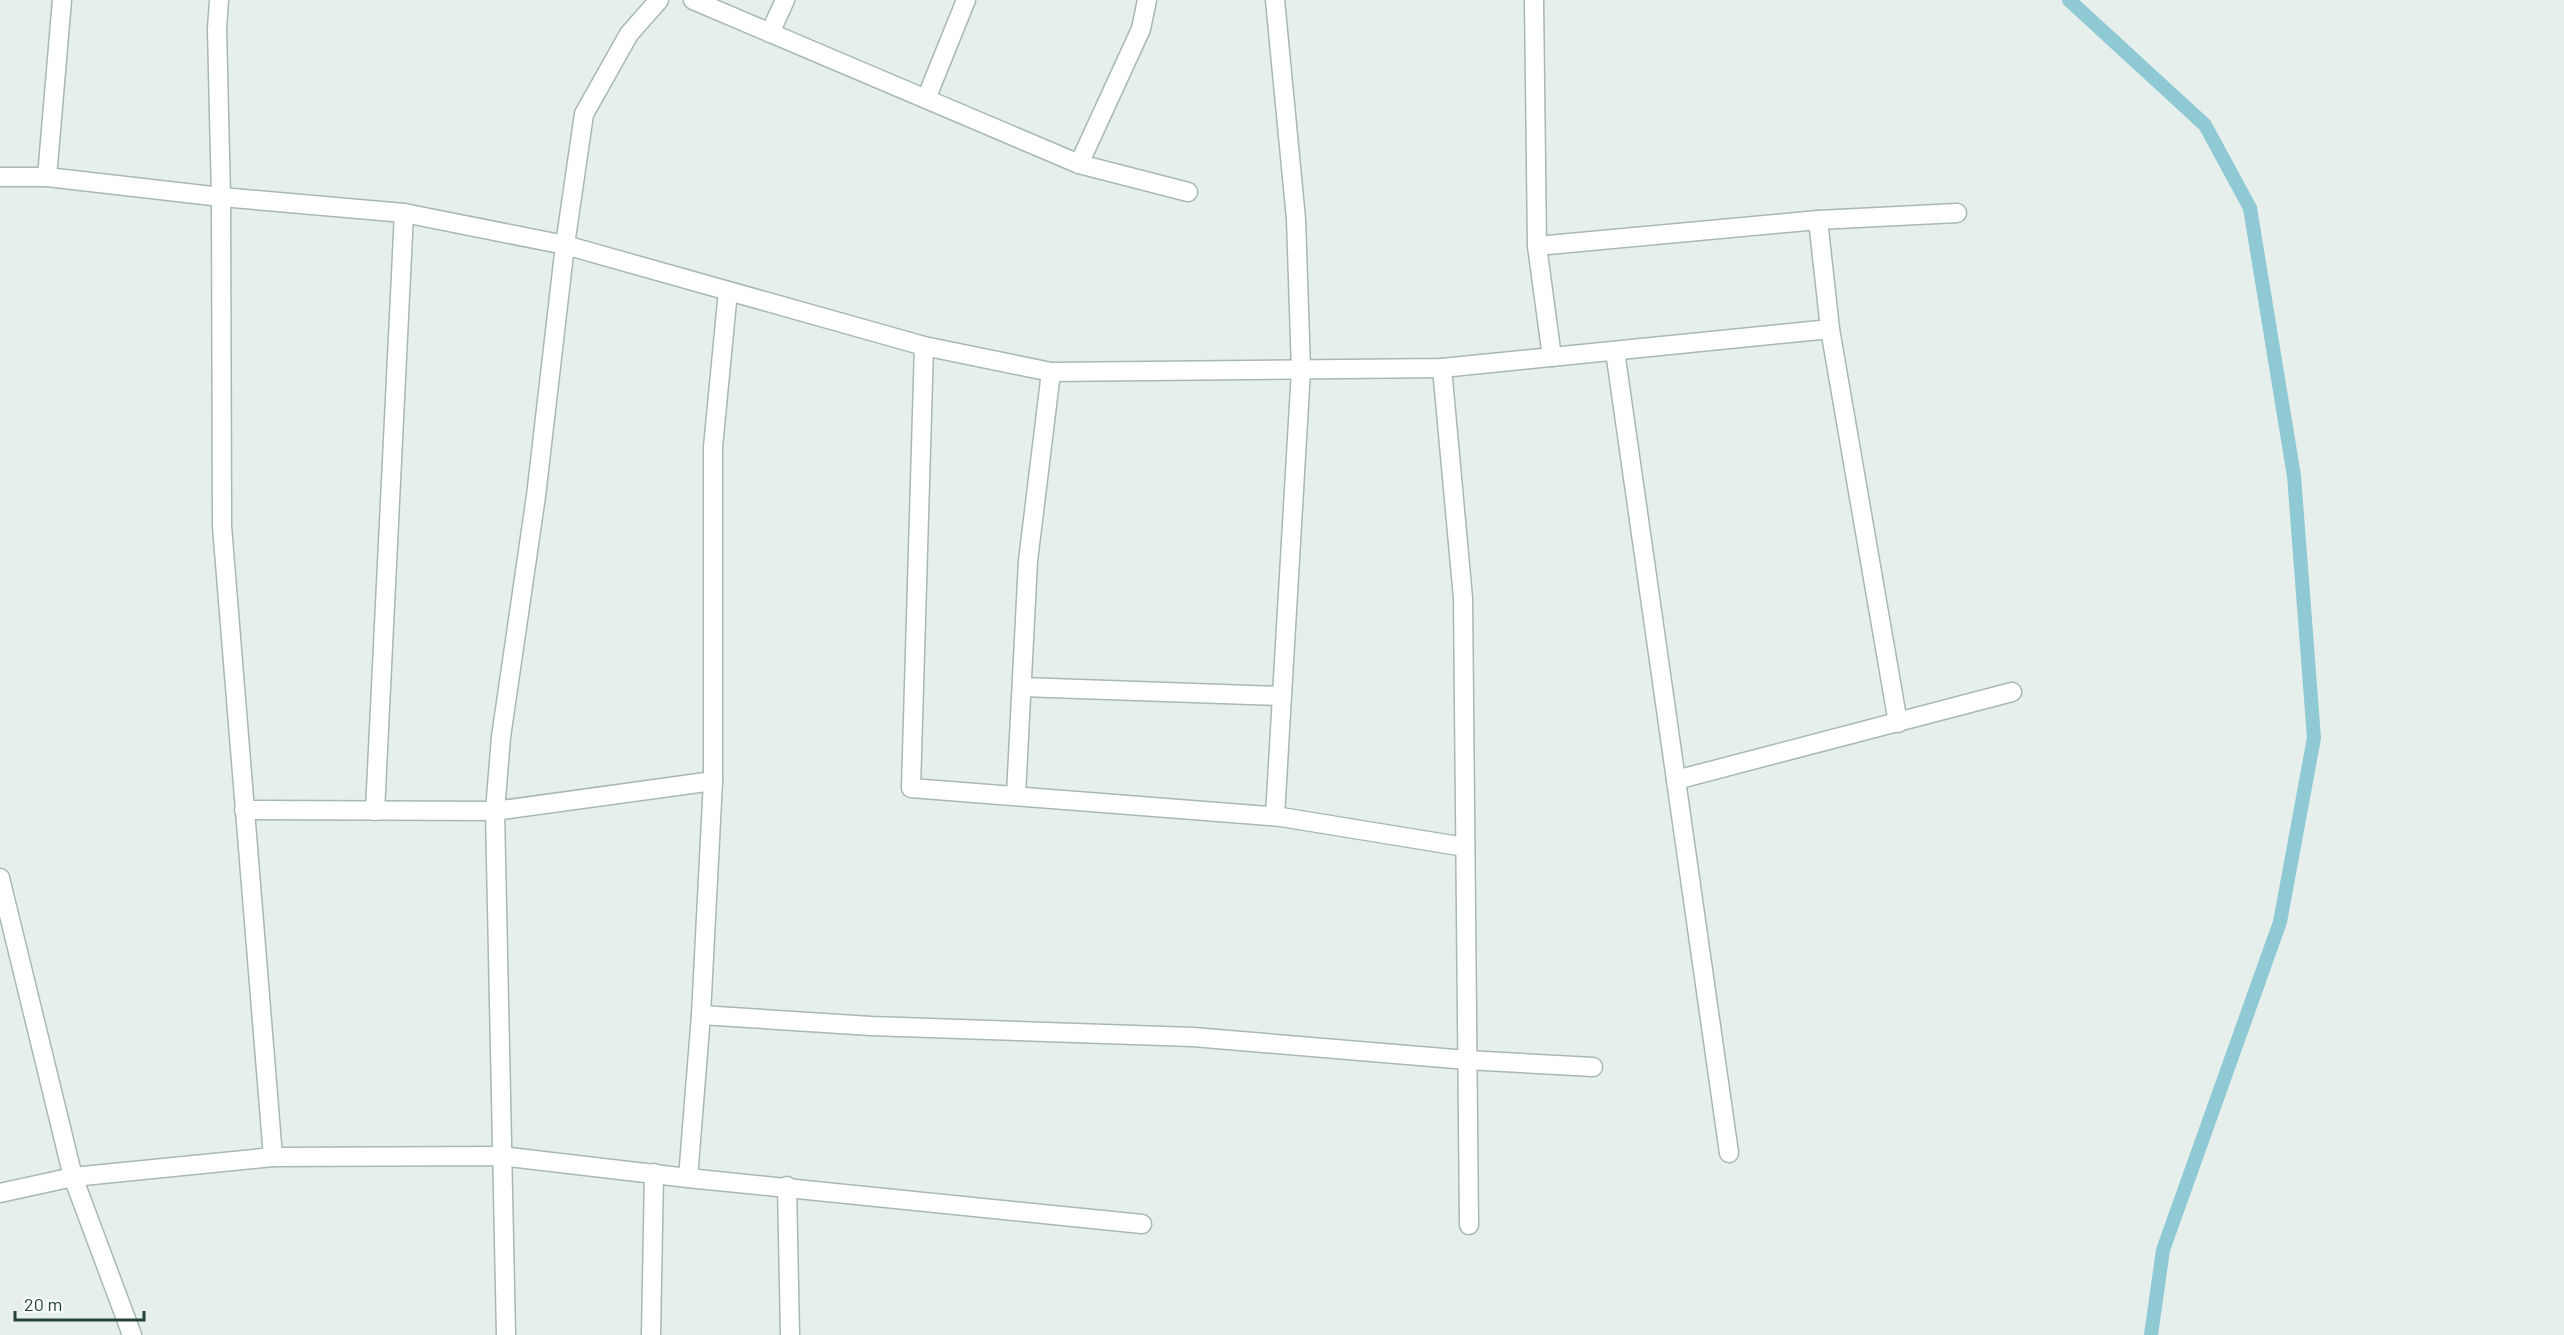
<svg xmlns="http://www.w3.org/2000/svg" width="2564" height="1335" font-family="Barlow,sans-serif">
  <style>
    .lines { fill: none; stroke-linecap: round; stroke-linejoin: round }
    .stream { stroke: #8ec9d4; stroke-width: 14 }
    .street-casing { stroke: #a8b8b2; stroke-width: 21 }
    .street { stroke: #fff; stroke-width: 18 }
  </style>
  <rect width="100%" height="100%" fill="#e6efeb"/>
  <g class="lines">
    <polyline class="stream" points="2069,0 2205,125 2250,208 2294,476 2314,738 2280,922 2163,1250 2151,1335"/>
    <g class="street-casing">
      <g id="street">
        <polyline points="219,0 217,29 221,197 222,526 273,1157"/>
        <polyline points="693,0 1079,164 1188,192"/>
        <polyline points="1534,0 1537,246 1552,357"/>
        <polyline points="770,33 785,0"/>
        <polyline points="926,99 966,0"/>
        <polyline points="1079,164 1141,29 1147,0"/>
        <polyline points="0,177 47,177 221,197 404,213 565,245 924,346 1051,372 1442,368 1830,329"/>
        <polyline points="47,177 62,0"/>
        <polyline points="1818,220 1830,329 1898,723"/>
        <polyline points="1537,246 1818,220 1957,213"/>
        <polyline points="924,346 911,788 1281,817 1465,847"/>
        <polyline points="1615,351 1729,1153"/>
        <polyline points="1442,368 1463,598 1469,1225"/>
        <polyline points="1022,687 1281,696"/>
        <polyline points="1676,780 2012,692"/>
        <polyline points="1016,795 1028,561 1051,372"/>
        <polyline points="244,810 495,811 713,781"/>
        <polyline points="375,811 404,213"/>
        <polyline points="1275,816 1301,370 1296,219 1275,0"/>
        <polyline points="0,878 73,1177 132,1335"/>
        <polyline points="701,1015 871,1026 1193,1037 1467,1060 1593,1067"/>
        <polyline points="688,1178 701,1015 713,781 713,447 728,291"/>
        <polyline points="787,1186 790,1335"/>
        <polyline points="0,1193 73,1177 273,1157 501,1156 688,1178 1142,1224"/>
        <polyline points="506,1335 495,811 501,737 536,496 565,245 584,114 629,34 659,0"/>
        <polyline points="651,1335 654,1173"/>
      </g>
    </g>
    <use href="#street" class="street"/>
  </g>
  <path d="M15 1311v9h129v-9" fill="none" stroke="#24423a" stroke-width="3"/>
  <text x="24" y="1311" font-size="18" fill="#24423a" stroke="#f7fbf9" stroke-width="4.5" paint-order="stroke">20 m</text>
</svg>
